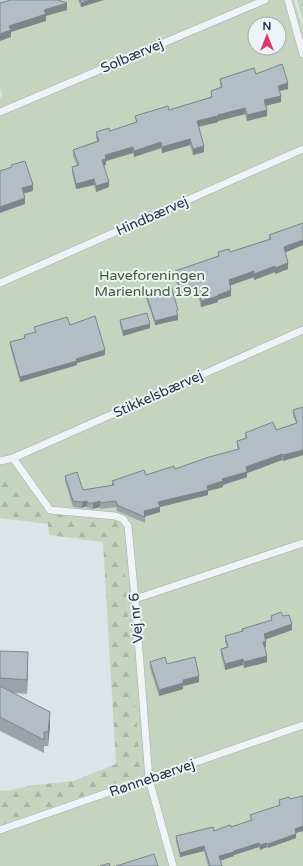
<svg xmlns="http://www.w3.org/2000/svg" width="303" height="866" font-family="'Varela Round',sans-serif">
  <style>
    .forest { fill: url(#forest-firs) }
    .park { fill: url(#park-crowns) }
    .garden { fill: #c6d3be; fill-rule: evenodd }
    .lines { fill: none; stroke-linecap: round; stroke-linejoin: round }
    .service-casing { stroke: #a2abb2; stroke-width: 8 }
    .service { stroke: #f0f3f6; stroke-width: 7 }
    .wall { fill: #9ba3a9 }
    .shaded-wall { fill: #7e848a }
    .building { fill: #b4bdc5; stroke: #7e848a }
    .labels { text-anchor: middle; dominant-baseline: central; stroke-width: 4; stroke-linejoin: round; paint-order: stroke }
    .street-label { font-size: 14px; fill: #263340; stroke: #edf2f6 }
    .park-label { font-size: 14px; fill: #415c32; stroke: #edf2f6 }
  </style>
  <defs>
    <pattern id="forest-firs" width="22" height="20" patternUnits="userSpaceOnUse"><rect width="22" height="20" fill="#c6d3be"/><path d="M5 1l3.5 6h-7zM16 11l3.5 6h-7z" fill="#aab6a4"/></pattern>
    <pattern id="park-crowns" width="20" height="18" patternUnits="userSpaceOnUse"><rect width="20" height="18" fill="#c6d3be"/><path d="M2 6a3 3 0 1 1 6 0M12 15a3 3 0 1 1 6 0" fill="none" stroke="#aab6a4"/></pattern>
  </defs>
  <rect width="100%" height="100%" fill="#dde3e8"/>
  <polygon class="forest" points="0,469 1,469 119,521 121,524 141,776 0,825 0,791 11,790 34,785 73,781 116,764 103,542 49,535 48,524 0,518"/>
  <polygon class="park" points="297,0 303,0 303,21"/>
  <path class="garden" d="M0 0H294L303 29V866H0V825L141 776 121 524 119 521H116L47 512 2 469H0V98L2 96 0 88ZM255 24H279V48H255Z"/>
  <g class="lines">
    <g class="service-casing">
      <g id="service">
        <polyline points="288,0 303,54"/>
        <polyline points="0,112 265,0"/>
        <polyline points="0,283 303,149"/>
        <polyline points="13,458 303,330"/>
        <polyline points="0,461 13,458 50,510 115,516 123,519 128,526 135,599 149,779 173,866"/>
        <polyline points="135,599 303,543"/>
        <polyline points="0,830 303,725"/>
      </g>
    </g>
    <use href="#service" class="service"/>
  </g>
  <g class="wall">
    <polygon points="78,0 104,0 81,7"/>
    <polygon points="256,74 288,89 280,91 281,102 266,106 267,116 247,121 245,114 218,121 218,122 199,127 204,152 193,155 190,145 162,153 161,148 134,157 133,153 106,161 106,165 104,165 109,187 96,192 94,185 76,189 72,173 72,167 77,166 73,156 73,150 97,141 96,138 96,132 110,131 136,122 135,116 169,110 211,97 211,91 221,88 220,85 220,79"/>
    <polygon points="303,223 303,245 285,252 288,269 275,274 275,272 254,280 254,277 230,285 231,296 218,300 218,302 201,307 197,290 181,296 175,277 175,271 218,256 218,252 230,252 269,239 269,235"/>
    <polygon points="146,294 178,314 177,315 178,320 155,325 146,298"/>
    <polygon points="120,320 150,328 123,336 120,325"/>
    <polygon points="70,325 105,355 77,363 77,365 20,382 10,346 10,342 24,338 24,335 35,332 34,327"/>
    <polygon points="303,407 303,455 283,461 282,460 247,473 247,477 223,485 223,487 208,491 208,495 160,507 160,512 145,516 145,523 117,511 116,507 100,509 100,507 93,509 87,508 87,506 82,508 73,507 65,481 65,476 83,490 112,485 112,481 146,475 175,469 238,449 237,447 237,441 245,438 245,433 276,430 296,423 293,416 293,410"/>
    <polygon points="271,616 283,616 292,630 266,639 266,647 264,648 267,662 244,668 243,665 225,670 221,655 221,649 227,647 225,642 225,636 242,632 242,629 271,620"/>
    <polygon points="0,651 28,666 27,694 14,693 50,726 48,746 44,746 44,753 0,731"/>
    <polygon points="150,662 167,664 199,682 183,686 183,689 159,696 150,668"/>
    <polygon points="303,796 303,831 296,833 296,838 268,848 267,847 260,850 259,847 234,855 234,856 220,861 222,866 208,866 204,851 180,857 176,841 176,836 214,831 251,821 250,815 279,806 279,800 290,799"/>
  </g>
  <g class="shaded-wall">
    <polygon points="90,0 104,0 81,7 81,3"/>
    <polygon points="67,3 67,10 46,16 46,21 11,32 11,37 0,41 0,34 9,26 44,10"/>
    <polygon points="288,83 288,89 278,91 278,86"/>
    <polygon points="281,96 281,102 264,106 264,100"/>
    <polygon points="245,108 245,114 218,121 218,122 197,127 197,121 218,115"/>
    <polygon points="267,110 267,116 247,121 247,115"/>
    <polygon points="190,139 190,145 162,153 162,147"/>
    <polygon points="161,142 161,148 134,157 134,151"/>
    <polygon points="204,146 204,152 193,155 193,149"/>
    <polygon points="133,147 133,153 106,161 106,165 102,166 102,160 105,155"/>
    <polygon points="94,179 94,185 76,189 76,184"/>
    <polygon points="109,182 109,187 96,192 96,186"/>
    <polygon points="33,185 33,191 22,194 22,188"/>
    <polygon points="25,198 25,204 0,213 0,207"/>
    <polygon points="303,240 303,245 284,253 284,247"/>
    <polygon points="288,263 288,269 275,274 275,268"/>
    <polygon points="275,266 275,272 254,280 254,274"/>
    <polygon points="254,271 254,277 229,286 229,280"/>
    <polygon points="197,285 197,290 181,296 181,290"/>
    <polygon points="231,290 231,296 218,300 218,302 201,307 201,301"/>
    <polygon points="178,315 178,320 155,325 155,321"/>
    <polygon points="150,324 150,328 123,336 123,331"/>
    <polygon points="105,350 105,355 77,363 77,365 20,382 20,377 76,359"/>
    <polygon points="303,450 303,455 283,461 283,455"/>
    <polygon points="282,454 282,460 247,473 247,477 223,485 223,487 208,491 208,495 160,507 160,512 144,517 144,511 158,502 207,486 222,479 246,467"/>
    <polygon points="87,501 87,506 82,508 82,502"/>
    <polygon points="100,501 100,507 93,509 93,503"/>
    <polygon points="292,624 292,630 264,640 264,634"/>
    <polygon points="266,641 266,647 263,648 263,642"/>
    <polygon points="28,652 28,666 27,694 27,680"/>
    <polygon points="267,656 267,662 244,668 244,662"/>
    <polygon points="243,659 243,665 225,670 225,664"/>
    <polygon points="199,676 199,682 183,686 183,689 159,696 159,690 183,680"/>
    <polygon points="50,712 50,726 48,746 48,732"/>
    <polygon points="303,826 303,831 295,833 295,829"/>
    <polygon points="296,834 296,838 268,848 268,844"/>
    <polygon points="259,843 259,847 234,855 234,856 219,861 219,856 234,851"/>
    <polygon points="267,843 267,847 260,850 260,845"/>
    <polygon points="204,846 204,851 180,857 180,853"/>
  </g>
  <g class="building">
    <polygon points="11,0 58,0 67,3 44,10 46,14 9,26 11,30 0,34 0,3"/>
    <polygon points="80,0 90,0 81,3"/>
    <polygon points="282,64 288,83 278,86 281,96 264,100 267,110 247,115 245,108 218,115 218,116 197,121 204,146 193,149 190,139 162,147 161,142 134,151 133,147 105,155 106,159 102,160 109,182 96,186 94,179 76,184 72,167 79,165 73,150 99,141 96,132 109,128 110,131 137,122 135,116 168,106 169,110 212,97 211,91 222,87 220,79 254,68 256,74"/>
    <polygon points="25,161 33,185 22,188 25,198 0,207 0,171 12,167 11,165"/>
    <polygon points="303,223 303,240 284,247 288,263 275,268 275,266 254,274 254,271 229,280 231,290 218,295 218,296 201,301 197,285 181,290 175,271 219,256 218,252 229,249 230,252 271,239 269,235"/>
    <polygon points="171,286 178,310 176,311 178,315 155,321 146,294"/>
    <polygon points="147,313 150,324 123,331 120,320"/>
    <polygon points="95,316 105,350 76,359 77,361 20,377 10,342 25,338 24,335 36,332 34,327 67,317 70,325"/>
    <polygon points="303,407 303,450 283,455 282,454 246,467 247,472 222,479 223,481 207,486 208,490 158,502 160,507 144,511 145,517 117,505 116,501 100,503 100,501 93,503 87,503 87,501 82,502 73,501 65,476 77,472 83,490 114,485 112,481 144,470 146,475 174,466 175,469 209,457 239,449 237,441 247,438 245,433 273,422 276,430 297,423 293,410"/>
    <polygon points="281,612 283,616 289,615 292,624 264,634 266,641 263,642 267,656 244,662 243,659 225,664 221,649 228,647 225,636 243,631 242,629 272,620 271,616"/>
    <polygon points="0,651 28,652 27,680 0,678"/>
    <polygon points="165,657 167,664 195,657 199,676 183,680 183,683 159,690 150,662"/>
    <polygon points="0,686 50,712 48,732 44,732 44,740 0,717"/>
    <polygon points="303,796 303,826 295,829 296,834 268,844 267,843 260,845 259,843 234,851 234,852 219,856 222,866 210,866 204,846 180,853 176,836 213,827 214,831 230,825 231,827 252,820 250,815 280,805 279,800 289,797 290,799"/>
    <polygon points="154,854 158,866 116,866"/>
    <polygon points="109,863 110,866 100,866"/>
  </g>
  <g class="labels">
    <g class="street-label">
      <text transform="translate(132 56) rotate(-23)">Solbærvej</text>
      <text transform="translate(152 216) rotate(-24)">Hindbærvej</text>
      <text transform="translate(158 394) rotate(-24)">Stikkelsbærvej</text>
      <text transform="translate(136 618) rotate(-95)">Vej nr 6</text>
      <text transform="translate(152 778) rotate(-19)">Rønnebærvej</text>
    </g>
    <g class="park-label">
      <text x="152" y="275">Haveforeningen<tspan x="152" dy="16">Marienlund 1912</tspan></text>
    </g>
  </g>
  <g transform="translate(267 36)"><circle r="19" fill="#edf2f6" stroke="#9da6ad"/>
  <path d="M0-3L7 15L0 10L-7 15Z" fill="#d6396a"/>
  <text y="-6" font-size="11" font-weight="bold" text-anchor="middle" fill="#263340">N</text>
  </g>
</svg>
